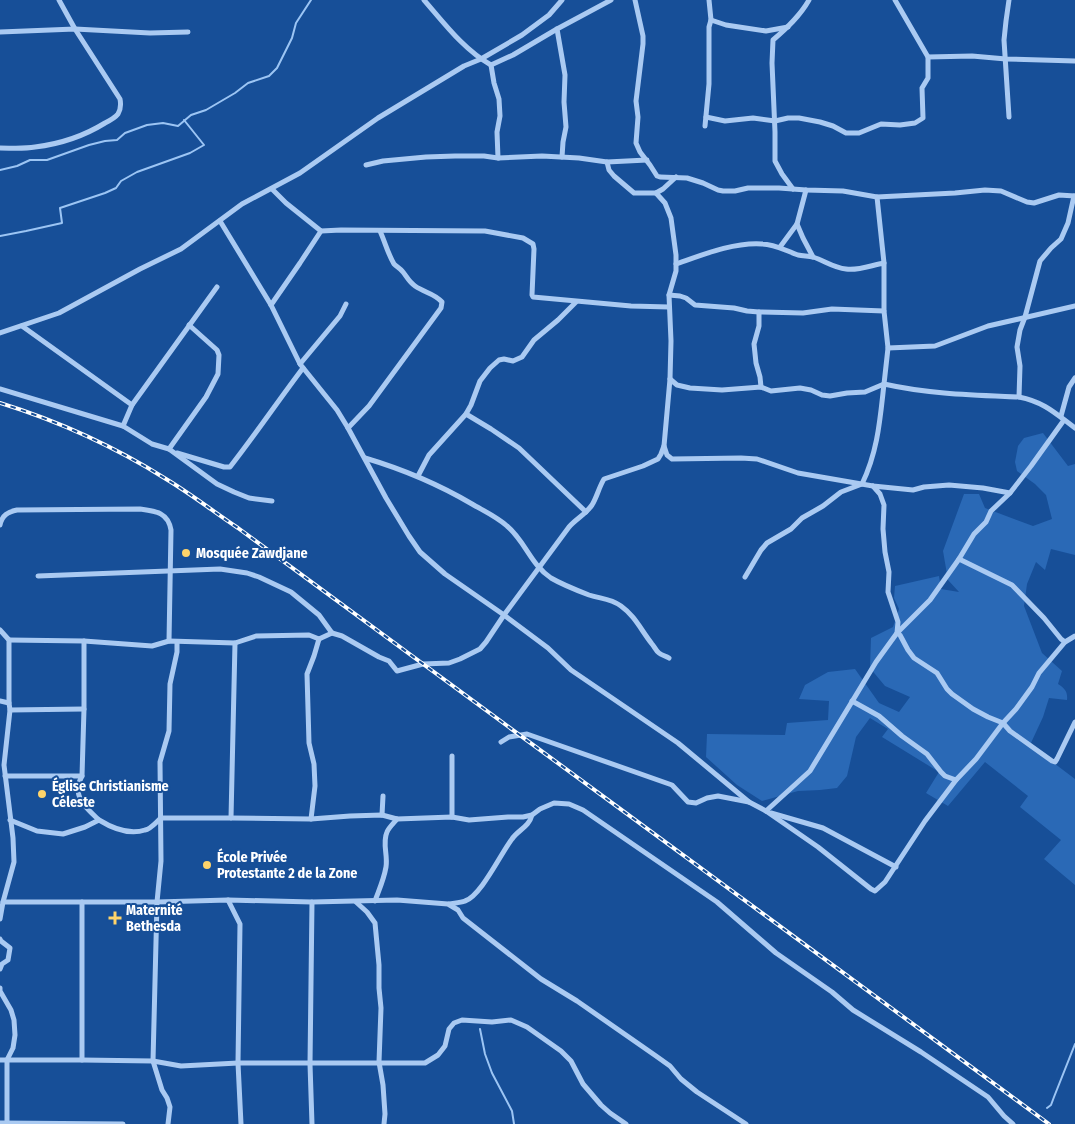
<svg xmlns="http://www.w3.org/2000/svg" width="1075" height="1124" font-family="'Fira Sans Condensed',sans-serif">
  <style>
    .green { fill: #2a69b6 }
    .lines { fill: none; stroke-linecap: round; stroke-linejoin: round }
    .stream { stroke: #9cc5f4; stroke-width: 2 }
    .street { stroke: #aacaf2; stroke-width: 5 }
    .rail-casing { stroke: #fff; stroke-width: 4 }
    .rail { stroke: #174f98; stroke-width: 2; stroke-dasharray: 5.5; stroke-linecap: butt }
    .poi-dot { fill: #ffd46a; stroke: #174f98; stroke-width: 2 }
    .labels { text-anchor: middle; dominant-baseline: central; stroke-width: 4; stroke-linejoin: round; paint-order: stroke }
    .poi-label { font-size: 14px; font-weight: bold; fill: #fff; stroke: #174f98; text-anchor: start }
  </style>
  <rect width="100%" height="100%" fill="#174f98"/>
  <path class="green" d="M1043 433 1068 466 1075 464V555L1051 549 1045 570 1036 562 1027 584 1024 606 1042 653 1062 671 1058 684C1064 688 1068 691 1067 700L1049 698 1043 717 1030 745 1075 779V885L1044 859 1061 840 1020 807 1028 796 985 762 948 806 926 793 939 772 882 737 888 729 870 718 856 737 847 776 837 788 820 790 798 791 762 801 737 785 706 757 707 734 785 735 787 723 828 720 829 701 799 699 805 685 828 672 855 669 879 703 899 712 910 697 885 686 870 668 871 638 893 627 899 609 894 598 895 586 939 576 941 589 959 592 948 580 943 551 964 494H979L985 508 1033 526 1052 519 1046 495 1035 484 1017 471 1015 462 1018 446 1024 438Z"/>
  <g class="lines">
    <g class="stream">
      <polyline points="0,170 17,166 30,160 47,160 89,145 105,141 117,140 125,133 147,125 163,123 178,126 191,115 206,110 235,93 248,83 269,76 277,68 292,38 296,23 311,0"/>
      <polyline points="0,236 26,231 62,223 60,208 105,193 116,188 121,181 137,172 190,153 204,145 184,120"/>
      <polyline points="480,1029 485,1054 492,1073 512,1111 514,1124"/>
      <polyline points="1047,1108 1051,1105 1054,1097 1075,1044"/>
    </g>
    <g class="street">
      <path d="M424 0C444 23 464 50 491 65L513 55 557 29 611 0"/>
      <polyline points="635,0 643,36 643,44 636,101 638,117 636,143 640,152 650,165 657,176 660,177 687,178 703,183 718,190 723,191 735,191 748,188 779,188 806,190 843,191 877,197 955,193 985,190 1001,191 1027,202 1034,203 1059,195 1075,196"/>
      <polyline points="711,20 726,25 766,31 788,27"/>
      <polyline points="557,29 565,75 564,102 566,127 563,142 562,157"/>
      <polyline points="0,32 75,29 150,33 188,32"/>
      <polyline points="928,57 972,56 1006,59 1075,61"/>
      <polyline points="491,65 494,83 499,99 500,116 497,132 498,158"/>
      <polyline points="706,117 725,121 753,118 775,121 788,118 799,118 820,122 833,126 846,133 859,133 881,124 900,125 915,123 923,118 922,88 928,78 928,57 895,0"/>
      <polyline points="1009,117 1004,40 1006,21 1009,0"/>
      <polyline points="705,126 709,84 709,27 711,20 709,0"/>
      <path d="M0 148C12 148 24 149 35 147 60 144 84 136 105 123 109 121 115 118 118 114 121 109 121 104 120 99L75 29 59 0"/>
      <polyline points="607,162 609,170 614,176 634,193 656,193 663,189 676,177"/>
      <polyline points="366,165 383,161 426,157 455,156 484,156 498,158 542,156 579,158 607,162 647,160"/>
      <polyline points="272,189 286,203 321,231 341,230 485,231 523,238 533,244 534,249 532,295 533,297 631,306 669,307"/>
      <path d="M793 189 782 174 775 161V132L772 63 773 40C787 28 800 16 809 0"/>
      <polyline points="877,197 884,263"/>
      <polyline points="220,221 271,305 300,364 337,410 348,428 386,498 409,536 420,552 445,574 504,615 548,648 571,670 678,743 749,802"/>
      <polyline points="797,224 803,238 813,257"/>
      <polyline points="780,247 797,224 806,190"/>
      <path d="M676 264C702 255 734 242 762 244 775 244 786 251 798 255 803 256 809 256 813 257 825 261 834 268 846 269 858 271 872 265 884 263V311L888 348 884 384C928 394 974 395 1019 397 1044 402 1055 413 1075 428"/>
      <polyline points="669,295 680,296 686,298 695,305 734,308 747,311 759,312 803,313 832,309 884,311"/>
      <polyline points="271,305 300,263 321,231"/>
      <polyline points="759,312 759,326 754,344 756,363 760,377 761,387"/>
      <polyline points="22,326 132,405"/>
      <polyline points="0,333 59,313 140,269 181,249 242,204 300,173 378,118 464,66 481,59 522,35 549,15 562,0"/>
      <polyline points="888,348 935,346 988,326 1075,306"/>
      <polyline points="300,364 340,316 346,304"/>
      <polyline points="670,379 677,385 690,388 722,390 761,387 771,391 800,388 811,390 822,395 830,396 847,393 865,392 884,384"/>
      <polyline points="0,389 123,426 152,444 169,449 217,484 234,492 249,498 272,501"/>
      <polyline points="1019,397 1020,366 1017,347 1020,330 1025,317 1040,261 1051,248 1061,239 1068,223 1074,196"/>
      <polyline points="466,414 491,429 519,448 586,512"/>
      <polyline points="1061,416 1069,387 1075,378"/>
      <polyline points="1064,420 1031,466 1010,493 991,511 986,522 974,534 959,559 1012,585 1044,618 1061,639 1065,642"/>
      <polyline points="123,426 132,405 217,287"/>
      <path d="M348 428 369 406 441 308 442 302C434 293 425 293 415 286 409 282 407 277 403 272 400 268 397 267 394 264 388 254 385 242 380 231"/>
      <polyline points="664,446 667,455 672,459 741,458 757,459 798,473 873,486 913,490 924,487 949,485 983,488 1010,493"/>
      <polyline points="169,449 206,397 218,374 219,355 217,350 189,325"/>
      <path d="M177 453 224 467H230C255 435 278 401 303 368"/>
      <path d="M365 458C402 469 438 484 472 504 484 511 497 517 507 526 525 541 531 565 551 578 563 585 576 590 589 595 601 599 610 598 621 606 635 616 641 630 652 644 654 646 656 651 659 653 661 655 666 656 669 658"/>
      <polyline points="418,476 429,455 466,414 471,405 480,381 490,368 499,360 504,359 513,361 522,357 534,340 558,320 576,302"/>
      <path d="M0 525C2 515 8 512 17 510L140 509C155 511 168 512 171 530L169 641"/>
      <polyline points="959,559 930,600 897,633 900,635 908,650 914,658 937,673 947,689 952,694 973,709 988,717 1003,723 1010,731 1052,761 1055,762 1057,759 1075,722"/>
      <polyline points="38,576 220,569 247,573 259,577 291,592 319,615 332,633"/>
      <path d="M745 577 761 550 767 543 791 529 802 518 823 506 841 492 862 484C878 451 880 419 884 384"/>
      <polyline points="0,630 9,640 9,703 10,710 4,765 13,838 14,862 3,902 0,919"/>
      <path d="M9 640 84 641 152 646 169 641 235 643 256 636 309 635 319 639 332 633 342 636 379 657 389 661 397 671 423 664 449 663 460 659 480 649 486 642 504 615 569 527C576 519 586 514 592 505 597 497 599 487 604 479L643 466 658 459 661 454 664 446 670 379 671 341 669 295 676 271V255L671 218 665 203 656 193"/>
      <path d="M84 641V709L82 776C71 796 85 807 99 820"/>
      <polyline points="0,701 9,703"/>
      <polyline points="852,701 879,716 902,736 927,754 941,772 945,776 956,780"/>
      <polyline points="10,710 84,709"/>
      <polyline points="501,742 509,737 527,734 672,785 688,802 696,803 707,798 718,796 749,802 766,811 818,847 871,889 875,891 885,882 925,821 956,780 976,759 1003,723 1016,709 1032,687 1039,673 1065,642 1075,636"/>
      <polyline points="452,756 452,817"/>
      <polyline points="5,776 82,776"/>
      <polyline points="766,811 810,771 876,662 897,633 898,622 888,592 889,572 885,552 883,529 884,505 880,494 873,486"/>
      <polyline points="771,813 823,828 896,867"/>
      <polyline points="382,815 383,796"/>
      <polyline points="231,818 235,643"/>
      <polyline points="311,819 315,786 314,764 309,743 307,674 314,656 319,639"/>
      <path d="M10 820 37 831 63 834 85 827 99 820C112 828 130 835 145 830 151 829 156 822 161 818H231L311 819 350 816 382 815 397 819 452 817 469 820 508 817H523L532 815 540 809 554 803 569 804 583 810 717 902 776 953 832 992 853 1010 921 1052 988 1097 1004 1116 1013 1124"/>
      <polyline points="228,900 240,924 238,1063 241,1124"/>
      <path d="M375 901C379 890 384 879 386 867 388 855 382 843 387 832 389 827 394 823 397 819"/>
      <polyline points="3,902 157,902 228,900 312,902 397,900 448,904 458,910 463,918 541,979 577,1001 656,1056 670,1066 681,1079 697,1092 746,1124"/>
      <polyline points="82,902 82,1060"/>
      <polyline points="312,902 310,1064 312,1124"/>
      <polyline points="356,902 367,912 375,923 379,965 379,988 381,1008 379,1062 383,1085 385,1114 384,1124"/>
      <path d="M449 904C454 903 460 903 465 901 481 896 501 853 512 839 518 830 529 827 532 815"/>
      <polyline points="0,939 1,941 10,948 8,960 2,964 0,969"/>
      <polyline points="0,988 0,991 11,1010 14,1020 15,1035 13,1048 7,1060 7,1123 9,1124"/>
      <polyline points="0,1060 82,1060 153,1061 181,1066 238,1063 425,1063 438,1055 445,1046 449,1029 454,1023 462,1020 492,1022 511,1020 527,1027 561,1051 571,1061 583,1084 601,1105 610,1113 626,1124"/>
      <polyline points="0,1123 123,1124"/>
      <polyline points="168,1124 170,1107 167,1098 162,1090 153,1061 157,902 161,861 160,762 169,731 170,684 177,652 177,642"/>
    </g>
    <g class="rail-casing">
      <path id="rail" d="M0 403C58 421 115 447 166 479 191 494 214 512 238 528L1049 1124"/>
    </g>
    <use href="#rail" class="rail"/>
  </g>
  <g class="poi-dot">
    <circle cx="186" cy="553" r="5"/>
    <circle cx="42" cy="794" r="5"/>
    <circle cx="207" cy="865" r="5"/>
    <path d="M112.5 910.5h5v5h5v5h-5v5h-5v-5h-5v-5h5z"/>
  </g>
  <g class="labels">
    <g class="poi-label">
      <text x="196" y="553">Mosquée Zawdjane</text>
      <text x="52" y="786">Église Christianisme<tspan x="52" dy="16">Céleste</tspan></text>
      <text x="217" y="857">École Privée<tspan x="217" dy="16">Protestante 2 de la Zone</tspan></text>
      <text x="126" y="910">Maternité<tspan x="126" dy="16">Bethesda</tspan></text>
    </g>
  </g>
</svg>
